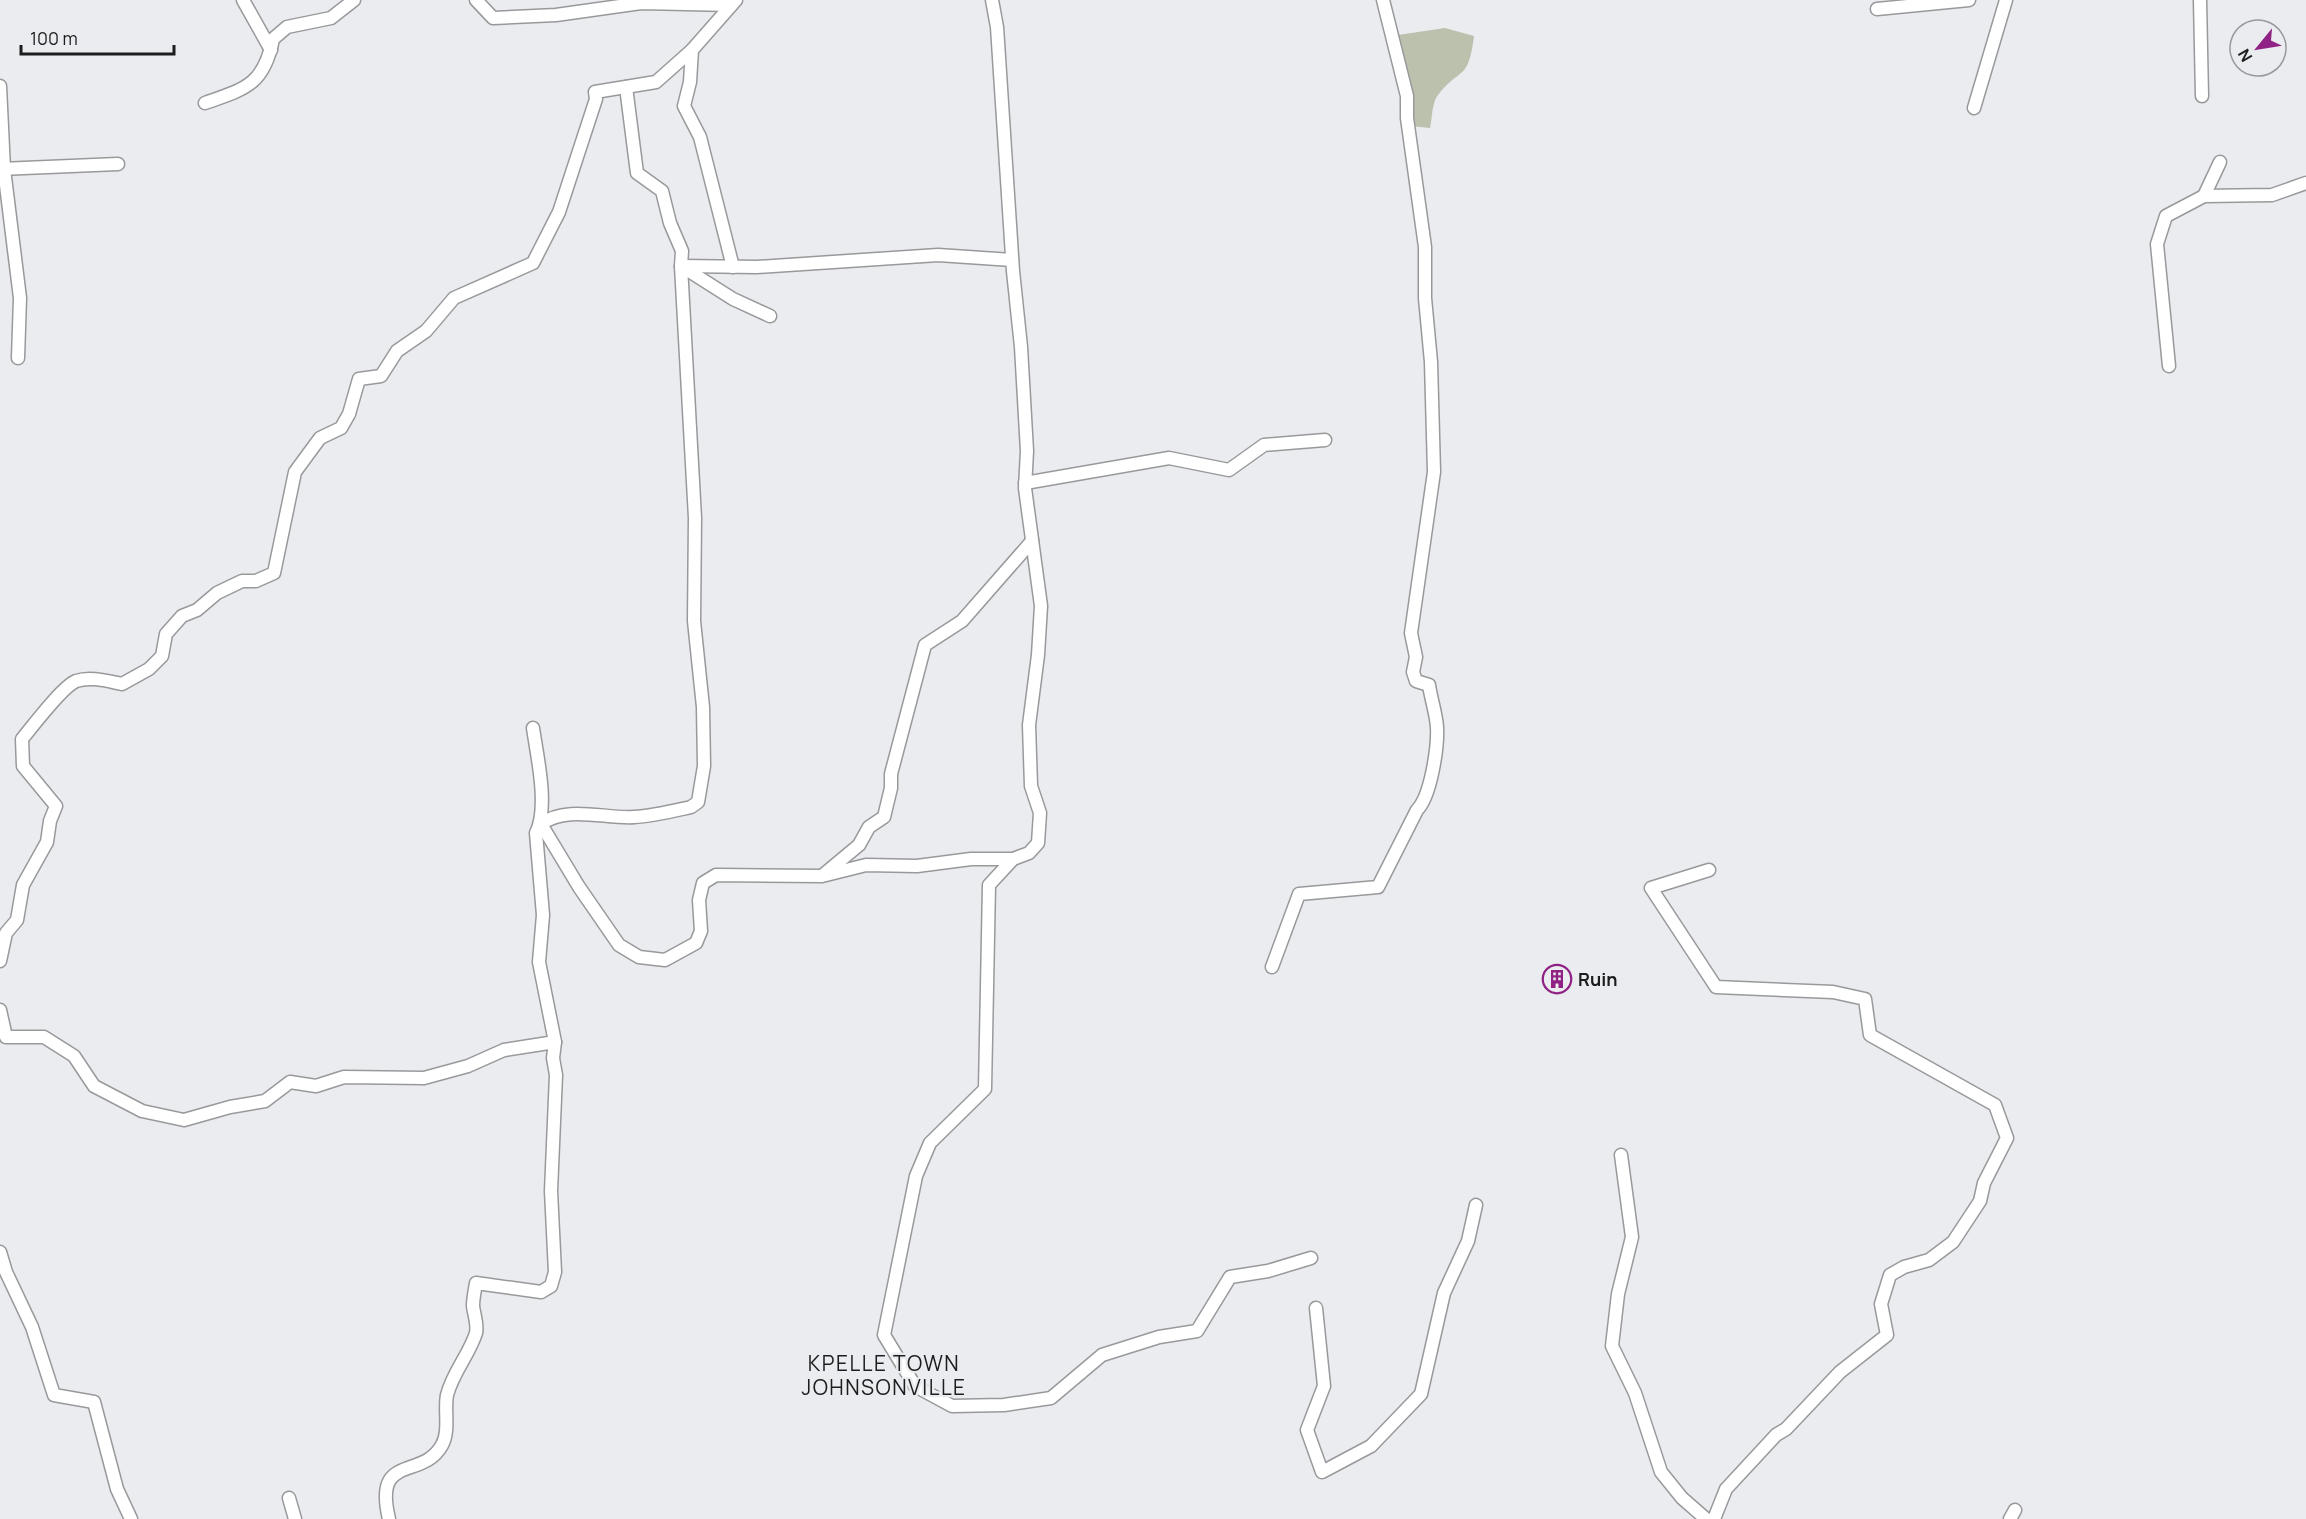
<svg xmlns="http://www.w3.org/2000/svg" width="2306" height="1519" font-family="Manrope,sans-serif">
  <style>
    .green { fill: #bbc1ad }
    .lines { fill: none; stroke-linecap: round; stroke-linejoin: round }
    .minor-casing { stroke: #98999b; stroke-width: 15 }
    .minor { stroke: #fff; stroke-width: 12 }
    .labels { text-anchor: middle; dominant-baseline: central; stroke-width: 4.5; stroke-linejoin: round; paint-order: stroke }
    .poi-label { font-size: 18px; font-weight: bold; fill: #1c1d1e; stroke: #eaecef; text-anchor: start }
    .quarter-label { font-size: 21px; letter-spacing: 1.5px; fill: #1c1d1e; stroke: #eaecef }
  </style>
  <rect width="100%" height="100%" fill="#eaecef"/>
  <path class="green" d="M1445 28 1474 36C1468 82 1461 66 1438 95 1432 102 1432 119 1430 128L1410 126 1409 96 1398 35Z"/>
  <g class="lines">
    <g class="minor-casing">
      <g id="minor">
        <polyline points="243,0 271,50"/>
        <polyline points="476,0 493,18 556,15 641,3 731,5"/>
        <polyline points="2200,0 2202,96"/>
        <polyline points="1877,9 1969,0"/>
        <polyline points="0,86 4,169 20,298 18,358"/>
        <polyline points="626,87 637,173 662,191 670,223 682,251 681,266 733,299 770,316"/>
        <path d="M205 103C245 89 264 85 273 39L287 27 331 18 354 0"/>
        <polyline points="1974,108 2006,0"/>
        <polyline points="0,169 118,164"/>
        <polyline points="2204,196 2220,162"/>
        <polyline points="733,267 700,137 684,106 690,82 692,50 736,0"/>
        <polyline points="2169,366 2157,244 2166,216 2204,196 2272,195 2306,183"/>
        <polyline points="1025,483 1169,458 1229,470 1264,445 1325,440"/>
        <polyline points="541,824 579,887 619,945 639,957 665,960 696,943 701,931 699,900 703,883 716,875 822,876 866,865 917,866 971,859 1013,859 1029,853 1038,843 1040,813 1031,786 1029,725 1038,655 1041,606 1025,488 1027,451 1021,347 1013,271 997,27 992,0"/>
        <path d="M541 824C567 805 605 819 634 817 653 816 673 811 691 807L698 802 704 766 703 707 694 621 695 518 681 266 757 267 938 255 1012 260"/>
        <polyline points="1013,859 989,885 985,1089 930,1143 916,1176 884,1335 915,1386 952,1406 1004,1405 1051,1398 1102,1355 1159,1337 1197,1331 1230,1277 1268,1271 1311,1258"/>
        <polyline points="1709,870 1651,888 1716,987 1833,992 1865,999 1870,1035 1995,1105 2007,1138 1984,1183 1980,1201 1953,1242 1929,1260 1904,1267 1890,1275 1881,1304 1887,1335 1840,1372 1786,1429 1776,1435 1726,1489 1714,1519"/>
        <polyline points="823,875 859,845 869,827 884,817 891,788 891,774 925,645 962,621 1032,541"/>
        <path d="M0 961 6 933 17 920 23 885 47 842 50 821 56 806 23 766 22 739C32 727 62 687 76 681 90 676 107 681 122 684L149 669 162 656 166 634 182 616 197 610 217 593 242 581H256L274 573 295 472 320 438 341 428 349 414 359 379 381 376 397 351 426 331 454 298 533 263 559 212 596 99 595 92 656 82 692 50"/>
        <path d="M1272 967 1299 894 1378 887 1417 810C1431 796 1438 747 1437 727 1436 713 1431 699 1429 685L1416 681 1413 672 1416 657 1411 633 1434 472 1431 362 1425 298V247L1407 118V96L1383 0"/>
        <polyline points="0,1010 6,1037 44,1037 74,1056 94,1086 142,1111 184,1120 230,1107 265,1101 290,1082 316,1086 344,1077 424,1078 468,1066 504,1050 555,1042"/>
        <polyline points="1621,1155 1632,1237 1618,1294 1612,1346 1635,1393 1661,1472 1682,1498 1706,1519"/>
        <polyline points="0,1252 6,1272 32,1327 54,1395 94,1402 117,1489 131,1519"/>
        <polyline points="1316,1308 1324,1386 1307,1430 1322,1472 1371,1446 1421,1394 1444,1293 1468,1241 1476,1205"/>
        <polyline points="289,1498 295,1519"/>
        <path d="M389 1519C373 1452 422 1481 442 1445 450 1431 444 1410 447 1395 453 1372 469 1355 476 1333 478 1324 474 1315 473 1306 473 1298 475 1290 476 1283L541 1292 551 1286 555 1272 551 1191 556 1075 553 1058 555 1042 539 962 543 915 536 833C549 807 537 756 533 728"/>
        <polyline points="2010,1519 2015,1510"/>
      </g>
    </g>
    <use href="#minor" class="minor"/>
  </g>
  <defs>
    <g id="building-ring" transform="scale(1.5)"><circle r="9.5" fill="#eaecef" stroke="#902285" stroke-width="1.5"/><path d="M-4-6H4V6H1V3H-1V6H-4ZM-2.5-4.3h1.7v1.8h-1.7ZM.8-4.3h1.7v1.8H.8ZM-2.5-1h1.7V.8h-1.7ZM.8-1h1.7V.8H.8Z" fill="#902285"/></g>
  </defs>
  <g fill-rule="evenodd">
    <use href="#building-ring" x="1557" y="979"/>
  </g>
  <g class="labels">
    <g class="poi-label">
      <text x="1578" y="979">Ruin</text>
    </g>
    <g class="quarter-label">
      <text x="884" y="1363">KPELLE TOWN<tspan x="884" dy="24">JOHNSONVILLE</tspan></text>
    </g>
  </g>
  <g transform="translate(2258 48) rotate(240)"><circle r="28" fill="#eaecef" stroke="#98999b" stroke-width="1.5"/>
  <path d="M0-4.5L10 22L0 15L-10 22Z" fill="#902285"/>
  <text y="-9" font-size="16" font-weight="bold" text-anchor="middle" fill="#1c1d1e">N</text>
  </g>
  <path d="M21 45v9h153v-9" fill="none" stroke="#1c1d1e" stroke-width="3"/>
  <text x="30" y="45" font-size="18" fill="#1c1d1e" stroke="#eaecef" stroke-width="4.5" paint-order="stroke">100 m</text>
</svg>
